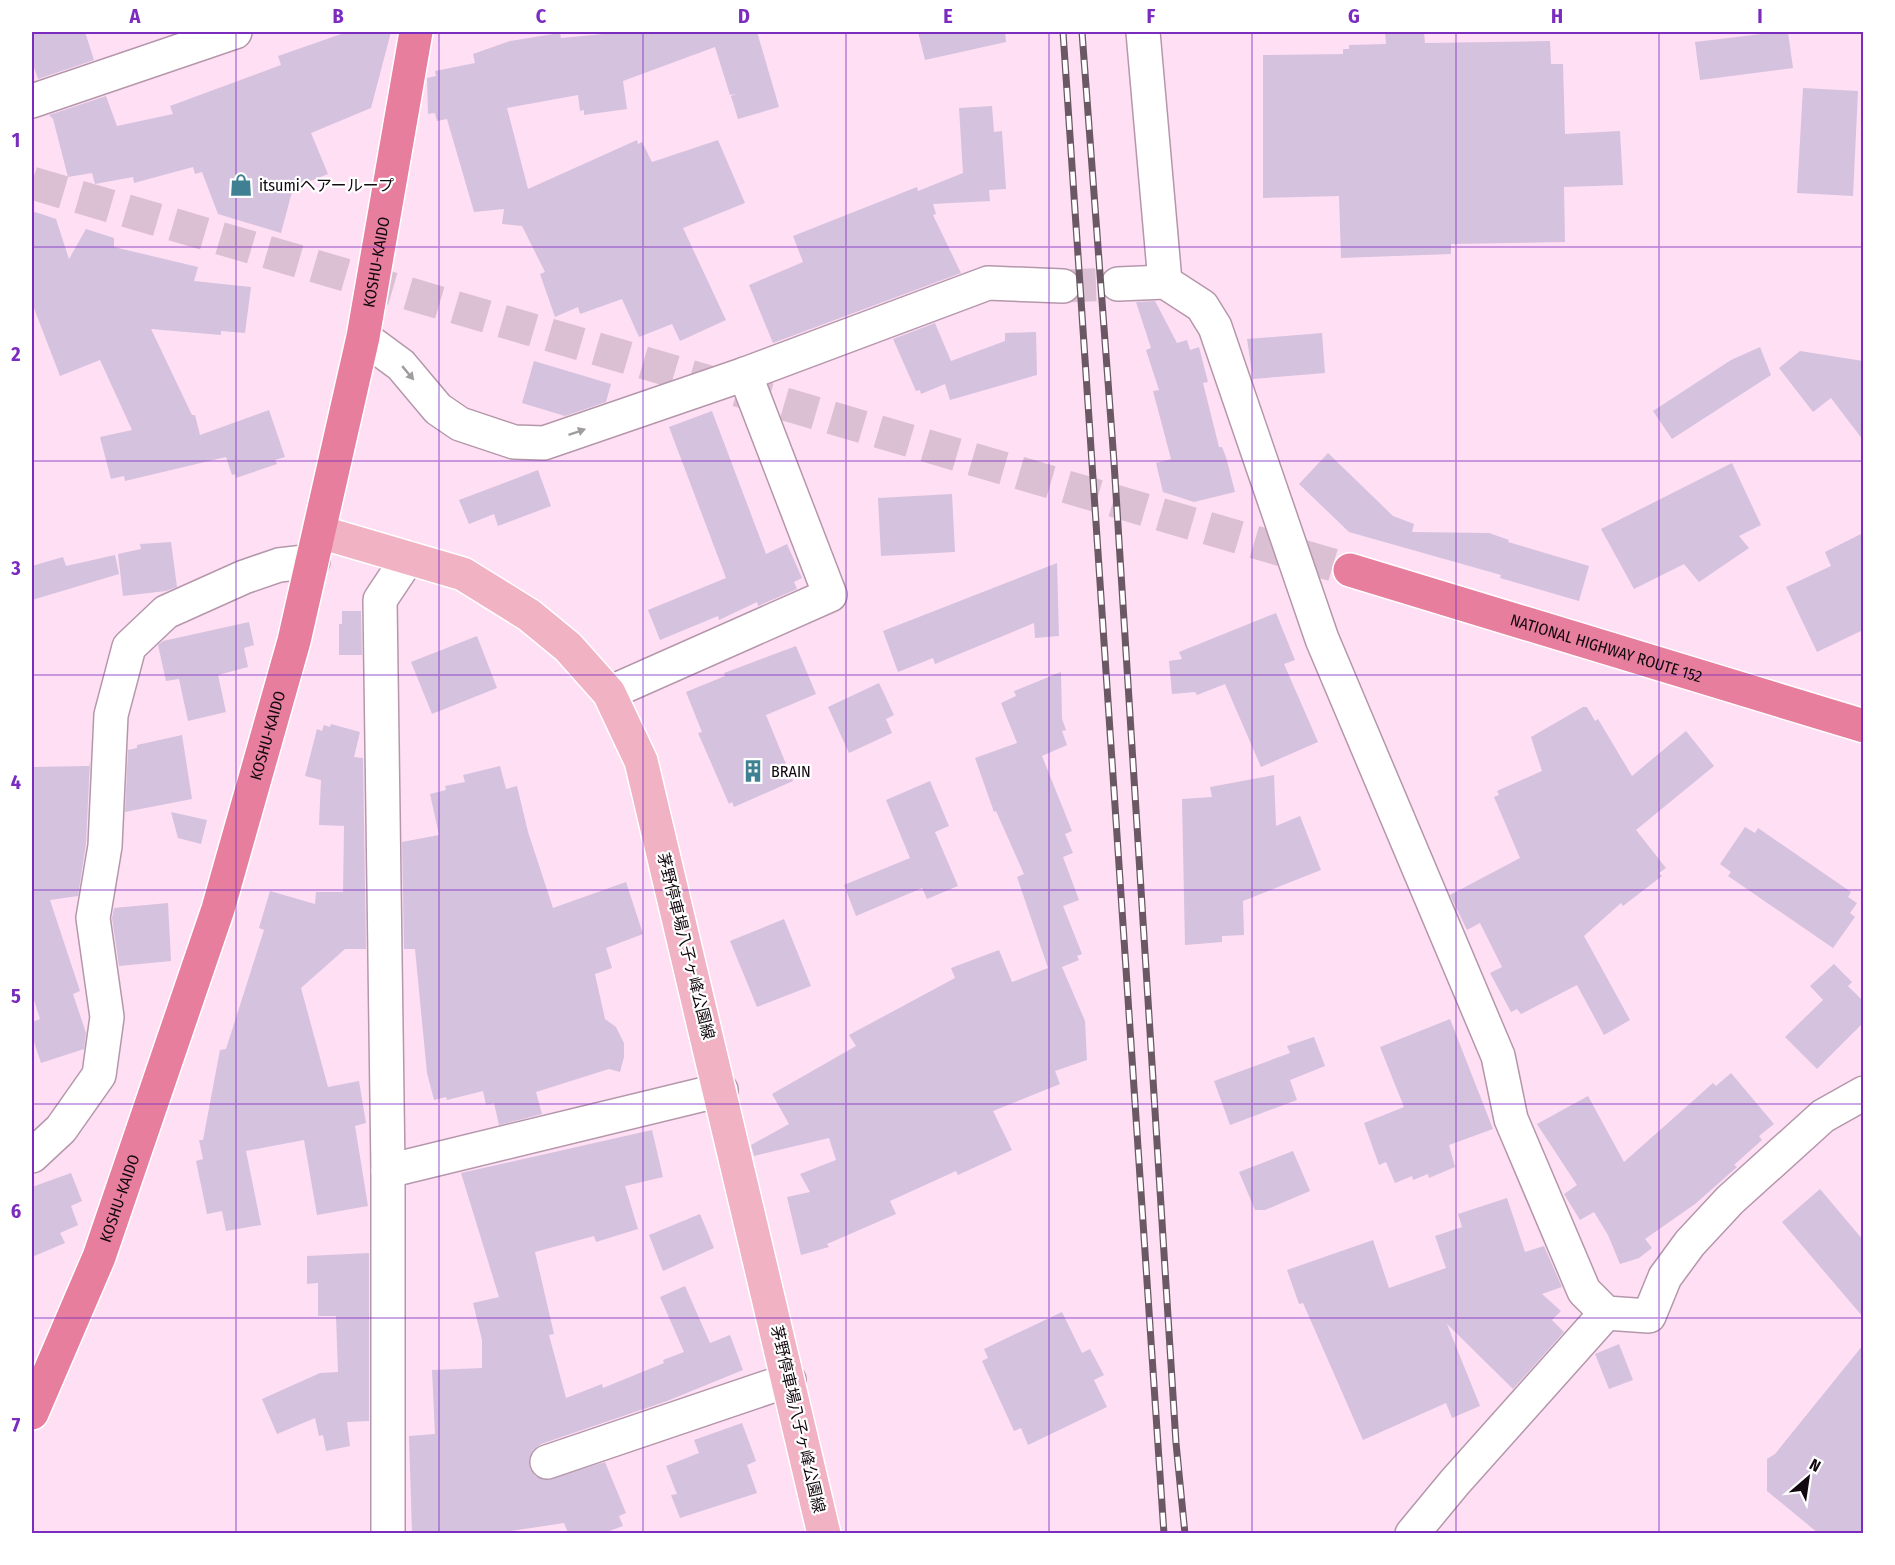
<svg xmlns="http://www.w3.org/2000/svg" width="1895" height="1565" font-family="'Fira Sans Condensed','Noto Sans JP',sans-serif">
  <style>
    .building { fill: #d5c2df }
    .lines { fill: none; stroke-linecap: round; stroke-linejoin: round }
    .minor-tunnel { stroke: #dbbfd2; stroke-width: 33; stroke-dasharray: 33 16; stroke-linecap: butt }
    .highway-tunnel { stroke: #dbbfd2; stroke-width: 33; stroke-dasharray: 33 16; stroke-linecap: butt }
    .minor-casing { stroke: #b597ab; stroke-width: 36 }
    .major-casing { stroke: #fff; stroke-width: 36 }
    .highway-casing { stroke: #fff; stroke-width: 36 }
    .minor { stroke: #fff; stroke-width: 33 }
    .major { stroke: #f1b2c4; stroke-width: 33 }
    .highway { stroke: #e77e9d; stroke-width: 33 }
    .rail-casing { stroke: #6a5864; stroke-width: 7 }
    .rail { stroke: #fff; stroke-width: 4.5; stroke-dasharray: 14; stroke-linecap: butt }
    .oneway { fill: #a09c9f }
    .grid { fill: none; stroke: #7b2cbf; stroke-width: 1.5; stroke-opacity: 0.55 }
    .labels { text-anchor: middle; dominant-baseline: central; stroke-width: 4.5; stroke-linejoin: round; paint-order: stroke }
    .poi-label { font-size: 16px; fill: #12080f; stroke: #fff; text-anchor: start }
    .street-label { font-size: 16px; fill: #12080f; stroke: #fff }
    .neatline { fill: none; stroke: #7b2cbf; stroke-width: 2 }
    .grid-label { font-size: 20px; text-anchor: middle; font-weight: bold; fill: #7b2cbf }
  </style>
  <rect width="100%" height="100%" fill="#ffdff4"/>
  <g class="building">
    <polygon points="32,32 85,32 94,60 38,79 32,61"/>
    <polygon points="347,32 391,32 371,108 311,133 328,174 293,188 281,233 218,214 202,172 195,174 193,167 134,183 133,177 95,184 92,173 68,177 53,119 49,115 106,96 117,126 173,114 170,106 281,65 278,56"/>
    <polygon points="625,32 757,32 779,107 738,119 731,96 736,94 730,95 715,47 623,81 627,109 584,115 584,110 580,111 578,95 507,108 528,189 637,140 638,144 642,142 652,162 718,140 745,203 683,228 726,320 680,341 672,324 639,337 622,299 580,314 578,307 555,317 540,274 545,272 522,226 502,224 504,209 474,212 447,119 437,121 435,113 428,114 427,78 436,76 435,71 475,63 473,54 510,41 560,33 561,38"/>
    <polygon points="918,32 1005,32 1006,42 925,60"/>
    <polygon points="1385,32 1424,32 1425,43 1550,41 1551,64 1563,64 1565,134 1620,131 1623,185 1564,187 1565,242 1451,244 1451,254 1341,258 1339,196 1263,198 1263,55 1343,54 1343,49 1349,49 1349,45 1386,44"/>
    <polygon points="1778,32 1788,32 1793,68 1700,80 1695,42"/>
    <polygon points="1803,88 1858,91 1853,196 1797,193"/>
    <polygon points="992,106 994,132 1002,131 1006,189 989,190 990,201 933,204 936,214 933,215 961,273 773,343 749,285 803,262 793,236 917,187 918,191 963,173 959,108"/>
    <polygon points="32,211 56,219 69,259 86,229 114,238 114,247 198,267 194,281 251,287 245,333 221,331 221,335 151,329 192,415 195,415 200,435 269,410 285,457 275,460 277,464 236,478 235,474 232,475 226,457 125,481 124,476 111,479 100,437 132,430 100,360 60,376 32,303"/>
    <polygon points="1155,301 1177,343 1187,340 1190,350 1199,347 1208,382 1203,383 1219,447 1222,447 1226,457 1235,492 1194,502 1163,492 1156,463 1171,459 1153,391 1159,390 1146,350 1151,348 1136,302"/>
    <polygon points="935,323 951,361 1005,341 1005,333 1036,332 1037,375 950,400 945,384 921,394 920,390 916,391 893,339"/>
    <polygon points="1322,333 1325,373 1253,379 1247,339"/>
    <polygon points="1760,347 1771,375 1672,439 1653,411 1731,360"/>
    <polygon points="1800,351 1863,361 1863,440 1831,398 1813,412 1779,368"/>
    <polygon points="534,361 611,384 606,402 565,416 522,403"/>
    <polygon points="712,411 766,554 787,544 802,578 794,582 797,589 758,606 757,602 719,620 718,616 660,640 648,610 726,578 669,427"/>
    <polygon points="1328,453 1393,516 1414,524 1412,532 1489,533 1509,540 1508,542 1589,566 1579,601 1500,578 1501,575 1349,532 1299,484"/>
    <polygon points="1732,463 1761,525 1739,536 1749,548 1699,582 1684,564 1634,589 1601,529"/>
    <polygon points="538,470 551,506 498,526 494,514 469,524 459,500"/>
    <polygon points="952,494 955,552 881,556 878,498"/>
    <polygon points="1863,533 1863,630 1817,652 1786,587 1831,566 1825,552"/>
    <polygon points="171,542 177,587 166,591 123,596 118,554 141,549 140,544"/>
    <polygon points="115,555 119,574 32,600 32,566 63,557 66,566"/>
    <polygon points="1057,563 1059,636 1035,638 1034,623 935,664 933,658 898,672 883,631"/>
    <polygon points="342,611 361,611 362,655 339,655 339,624 342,624"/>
    <polygon points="1276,613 1295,660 1284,664 1318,742 1261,767 1225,684 1197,695 1195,692 1172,694 1169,661 1182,659 1179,652"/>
    <polygon points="249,622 254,645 244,648 248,667 218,675 226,712 188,721 179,679 166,681 158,645 163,641"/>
    <polygon points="477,636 497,688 432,714 411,662"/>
    <polygon points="796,646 816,694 766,715 793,781 734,807 732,802 729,804 698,733 702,732 686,692 725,676 724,673"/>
    <polygon points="1061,672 1062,719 1066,730 1062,731 1067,745 1042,756 1072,831 1065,834 1073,853 1063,857 1079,900 1063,906 1082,954 1077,956 1079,960 1062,967 1085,1021 1087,1060 1055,1071 1060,1084 993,1111 1012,1150 958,1175 956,1171 890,1201 896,1214 827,1244 829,1247 801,1255 787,1197 810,1192 800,1174 836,1160 829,1138 754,1156 751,1145 789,1124 772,1094 856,1046 849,1035 955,978 951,968 999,950 1012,982 1048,968 1017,877 1024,874 996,811 994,812 975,758 1017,743 1001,703 1016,696 1014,691"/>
    <polygon points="879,683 894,715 886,719 892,733 849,753 828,707"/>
    <polygon points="1583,707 1587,707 1595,721 1598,719 1632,776 1686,731 1714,766 1636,830 1666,868 1659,873 1662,876 1623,906 1621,903 1584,936 1630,1020 1604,1035 1577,985 1521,1014 1517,1009 1511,1012 1490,973 1502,967 1480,923 1467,930 1450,895 1520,858 1494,797 1499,795 1497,791 1542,771 1531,737"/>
    <polygon points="331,724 360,732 354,757 363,758 366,949 345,949 301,988 328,1087 359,1081 366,1123 355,1126 368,1206 317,1215 304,1140 246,1151 261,1225 226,1231 222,1211 207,1214 196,1161 203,1159 199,1140 203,1140 220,1050 226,1049 264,930 259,928 270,891 315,904 316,892 343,892 344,826 319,825 321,780 305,776 317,729 322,731 324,725 330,727"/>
    <polygon points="182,735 192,799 125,812 128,750 137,748 137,745"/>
    <polygon points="90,761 86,844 78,896 50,900 80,991 73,994 86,1033 84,1049 41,1063 32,1036 32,1022 40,1019 32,994 32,767 89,766"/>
    <polygon points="500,766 506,789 517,786 528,832 553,908 626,882 643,934 606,948 612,968 595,974 605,1019 616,1027 624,1043 624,1057 620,1072 609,1069 536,1092 542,1114 499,1125 494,1103 486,1105 483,1091 447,1100 446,1097 434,1100 427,1073 415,949 404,949 402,842 439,835 430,794 446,790 445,786 465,782 463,775"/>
    <polygon points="1274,775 1276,826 1300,816 1321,870 1243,901 1244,935 1222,936 1222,942 1185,945 1182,799 1212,797 1210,787"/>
    <polygon points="930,781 949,826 935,832 958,886 927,899 922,888 856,916 844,885 910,858 886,800"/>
    <polygon points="171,812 207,820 201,844 178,838"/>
    <polygon points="1745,827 1755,833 1758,828 1851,892 1848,897 1857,903 1850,913 1855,917 1833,948 1728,876 1731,872 1720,864"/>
    <polygon points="168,903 171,961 119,966 112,918 114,908"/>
    <polygon points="784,919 811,986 757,1007 730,941"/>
    <polygon points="1834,964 1852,982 1848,986 1863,1001 1863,1023 1817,1069 1785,1037 1823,1000 1810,986"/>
    <polygon points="1450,1019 1493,1129 1449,1145 1455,1167 1429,1178 1428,1174 1413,1180 1412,1176 1395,1183 1386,1162 1379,1165 1364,1123 1404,1107 1380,1047"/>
    <polygon points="1314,1037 1325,1066 1290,1080 1297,1100 1230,1125 1214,1081 1290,1053 1287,1046"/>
    <polygon points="1731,1073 1774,1124 1759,1136 1762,1140 1734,1165 1737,1167 1695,1204 1645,1239 1652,1248 1639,1258 1620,1264 1608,1235 1594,1212 1580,1220 1564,1194 1577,1185 1537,1124 1588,1096 1624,1162 1713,1083 1716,1086"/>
    <polygon points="652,1130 663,1177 625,1186 638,1229 596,1242 594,1236 535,1252 554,1334 549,1335 566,1398 602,1384 603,1388 664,1363 663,1360 684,1352 660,1297 685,1286 710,1343 730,1335 743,1370 667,1401 541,1444 533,1450 529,1459 530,1469 535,1476 544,1480 605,1462 626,1513 619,1516 623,1526 604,1533 568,1533 564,1523 498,1533 412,1533 409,1436 435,1434 432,1370 482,1368 482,1340 473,1303 499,1297 461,1173"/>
    <polygon points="1293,1151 1310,1191 1265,1210 1255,1210 1239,1172"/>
    <polygon points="71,1173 82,1201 71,1206 78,1225 60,1233 65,1243 32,1257 32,1187"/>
    <polygon points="1820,1189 1863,1240 1863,1317 1782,1222"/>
    <polygon points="1507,1198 1525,1252 1544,1246 1562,1287 1542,1294 1561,1311 1552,1320 1564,1332 1513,1389 1447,1324 1480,1406 1452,1418 1446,1403 1363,1440 1303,1303 1299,1304 1287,1270 1373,1240 1389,1288 1446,1268 1435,1236 1462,1227 1458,1214"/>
    <polygon points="700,1214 714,1248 663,1271 649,1235"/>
    <polygon points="369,1253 369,1421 347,1422 350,1446 326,1451 323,1435 319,1436 315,1418 277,1434 262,1399 320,1373 338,1372 336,1316 318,1316 318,1283 307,1284 307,1256"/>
    <polygon points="1062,1312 1082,1353 1090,1349 1104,1375 1094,1380 1107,1407 1028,1445 1021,1428 1014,1431 982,1361 988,1358 984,1349"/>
    <polygon points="1619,1344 1633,1380 1609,1389 1595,1354"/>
    <polygon points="1863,1345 1863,1533 1818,1533 1767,1491 1767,1459 1775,1454"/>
    <polygon points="742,1423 756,1461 747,1465 757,1493 680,1518 671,1495 677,1494 666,1466 699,1453 694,1440"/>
  </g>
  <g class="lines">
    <polyline class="minor-tunnel" points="1063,286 1118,284"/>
    <polyline class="highway-tunnel" points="32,183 1350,570"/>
    <g class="minor-casing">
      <g id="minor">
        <polyline points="1143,32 1165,282"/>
        <polyline points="32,101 235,32"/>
        <polyline points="1118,284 1165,282 1202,306 1215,327 1322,639 1498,1056 1511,1119 1584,1291 1606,1313 1649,1316 1665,1277 1690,1243 1730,1200 1823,1116 1864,1093"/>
        <polyline points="363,337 401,365 438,409 460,424 514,442 544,443 745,374 988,283 1063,286"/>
        <polyline points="609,693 830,595 745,374"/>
        <polyline points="32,1156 61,1129 99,1075 107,1017 93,918 105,846 111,715 129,647 166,612 244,577 279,565 313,561"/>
        <polyline points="388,1171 721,1090"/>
        <polyline points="547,1462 789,1380"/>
        <polyline points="388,1534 388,1171 380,600 408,558"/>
        <polyline points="1412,1534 1455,1482 1606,1313"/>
      </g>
    </g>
    <g class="major-casing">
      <polyline id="major" points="320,532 463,574 529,615 568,647 609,693 641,761 824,1534"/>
    </g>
    <g class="highway-casing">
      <g id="highway">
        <path id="s1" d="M1350 570 1864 726"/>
        <path id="s2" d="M32 1413 99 1257 218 909 294 641 363 337 416 32"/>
      </g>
    </g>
    <use href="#minor" class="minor"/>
    <use href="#major" class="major"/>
    <use href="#highway" class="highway"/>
    <g class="rail-casing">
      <g id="rail">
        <polyline points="1063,32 1164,1534"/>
        <polyline points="1082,32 1114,462 1176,1443 1185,1534"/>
      </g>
    </g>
    <use href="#rail" class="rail"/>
  </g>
  <defs><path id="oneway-solid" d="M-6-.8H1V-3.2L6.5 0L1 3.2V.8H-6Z" transform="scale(1.5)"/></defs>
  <g class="oneway">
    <use href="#oneway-solid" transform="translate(408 373) rotate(50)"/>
    <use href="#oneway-solid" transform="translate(577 432) rotate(-19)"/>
  </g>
  <path class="grid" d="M236 32V1534M439 32V1534M643 32V1534M846 32V1534M1049 32V1534M1252 32V1534M1456 32V1534M1659 32V1534M32 247H1864M32 461H1864M32 675H1864M32 890H1864M32 1104H1864M32 1318H1864"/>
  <defs>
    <g id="shop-bare" transform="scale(1.8)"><path d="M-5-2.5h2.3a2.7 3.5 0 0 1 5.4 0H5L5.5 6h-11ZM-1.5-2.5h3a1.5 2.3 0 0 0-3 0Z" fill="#3f8192" stroke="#fff" stroke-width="2.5" paint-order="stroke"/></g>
    <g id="building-bare" transform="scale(1.8)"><path d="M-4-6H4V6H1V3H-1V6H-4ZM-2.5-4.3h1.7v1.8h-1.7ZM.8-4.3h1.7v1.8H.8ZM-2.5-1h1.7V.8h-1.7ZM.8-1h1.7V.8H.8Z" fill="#3f8192" stroke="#fff" stroke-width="2.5" paint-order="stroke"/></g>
  </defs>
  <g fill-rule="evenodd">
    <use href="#shop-bare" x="241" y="185"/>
    <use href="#building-bare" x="753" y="771"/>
  </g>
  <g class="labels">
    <g class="poi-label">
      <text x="259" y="185">itsumiヘアーループ</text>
      <text x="771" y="771">BRAIN</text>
    </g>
    <g class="street-label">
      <text stroke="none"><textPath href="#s2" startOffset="1204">KOSHU-KAIDO</textPath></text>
      <text stroke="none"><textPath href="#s1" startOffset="268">NATIONAL HIGHWAY ROUTE 152</textPath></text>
      <text stroke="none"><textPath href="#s2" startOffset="718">KOSHU-KAIDO</textPath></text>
      <text transform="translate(686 946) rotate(76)">茅野停車場八子ヶ峰公園線</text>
      <text stroke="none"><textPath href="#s2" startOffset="232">KOSHU-KAIDO</textPath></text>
      <text transform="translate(798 1419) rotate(77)">茅野停車場八子ヶ峰公園線</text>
    </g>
  </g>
  <rect width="1895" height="1565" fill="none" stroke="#ffffff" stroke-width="66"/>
  <g transform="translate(1808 1478) rotate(29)" stroke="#ffffff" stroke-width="4.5" paint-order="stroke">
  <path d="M0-4.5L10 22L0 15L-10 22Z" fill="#12080f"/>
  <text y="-9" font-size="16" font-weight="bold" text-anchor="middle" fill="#12080f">N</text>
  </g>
  <rect x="33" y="33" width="1829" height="1499" class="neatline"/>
  <g class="grid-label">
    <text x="135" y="23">A</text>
    <text x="338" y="23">B</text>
    <text x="541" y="23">C</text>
    <text x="744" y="23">D</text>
    <text x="948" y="23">E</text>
    <text x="1151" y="23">F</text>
    <text x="1354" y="23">G</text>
    <text x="1557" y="23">H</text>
    <text x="1760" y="23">I</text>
    <text x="16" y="147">1</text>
    <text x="16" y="361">2</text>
    <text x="16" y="575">3</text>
    <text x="16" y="789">4</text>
    <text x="16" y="1003">5</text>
    <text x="16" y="1218">6</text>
    <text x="16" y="1432">7</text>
  </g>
</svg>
